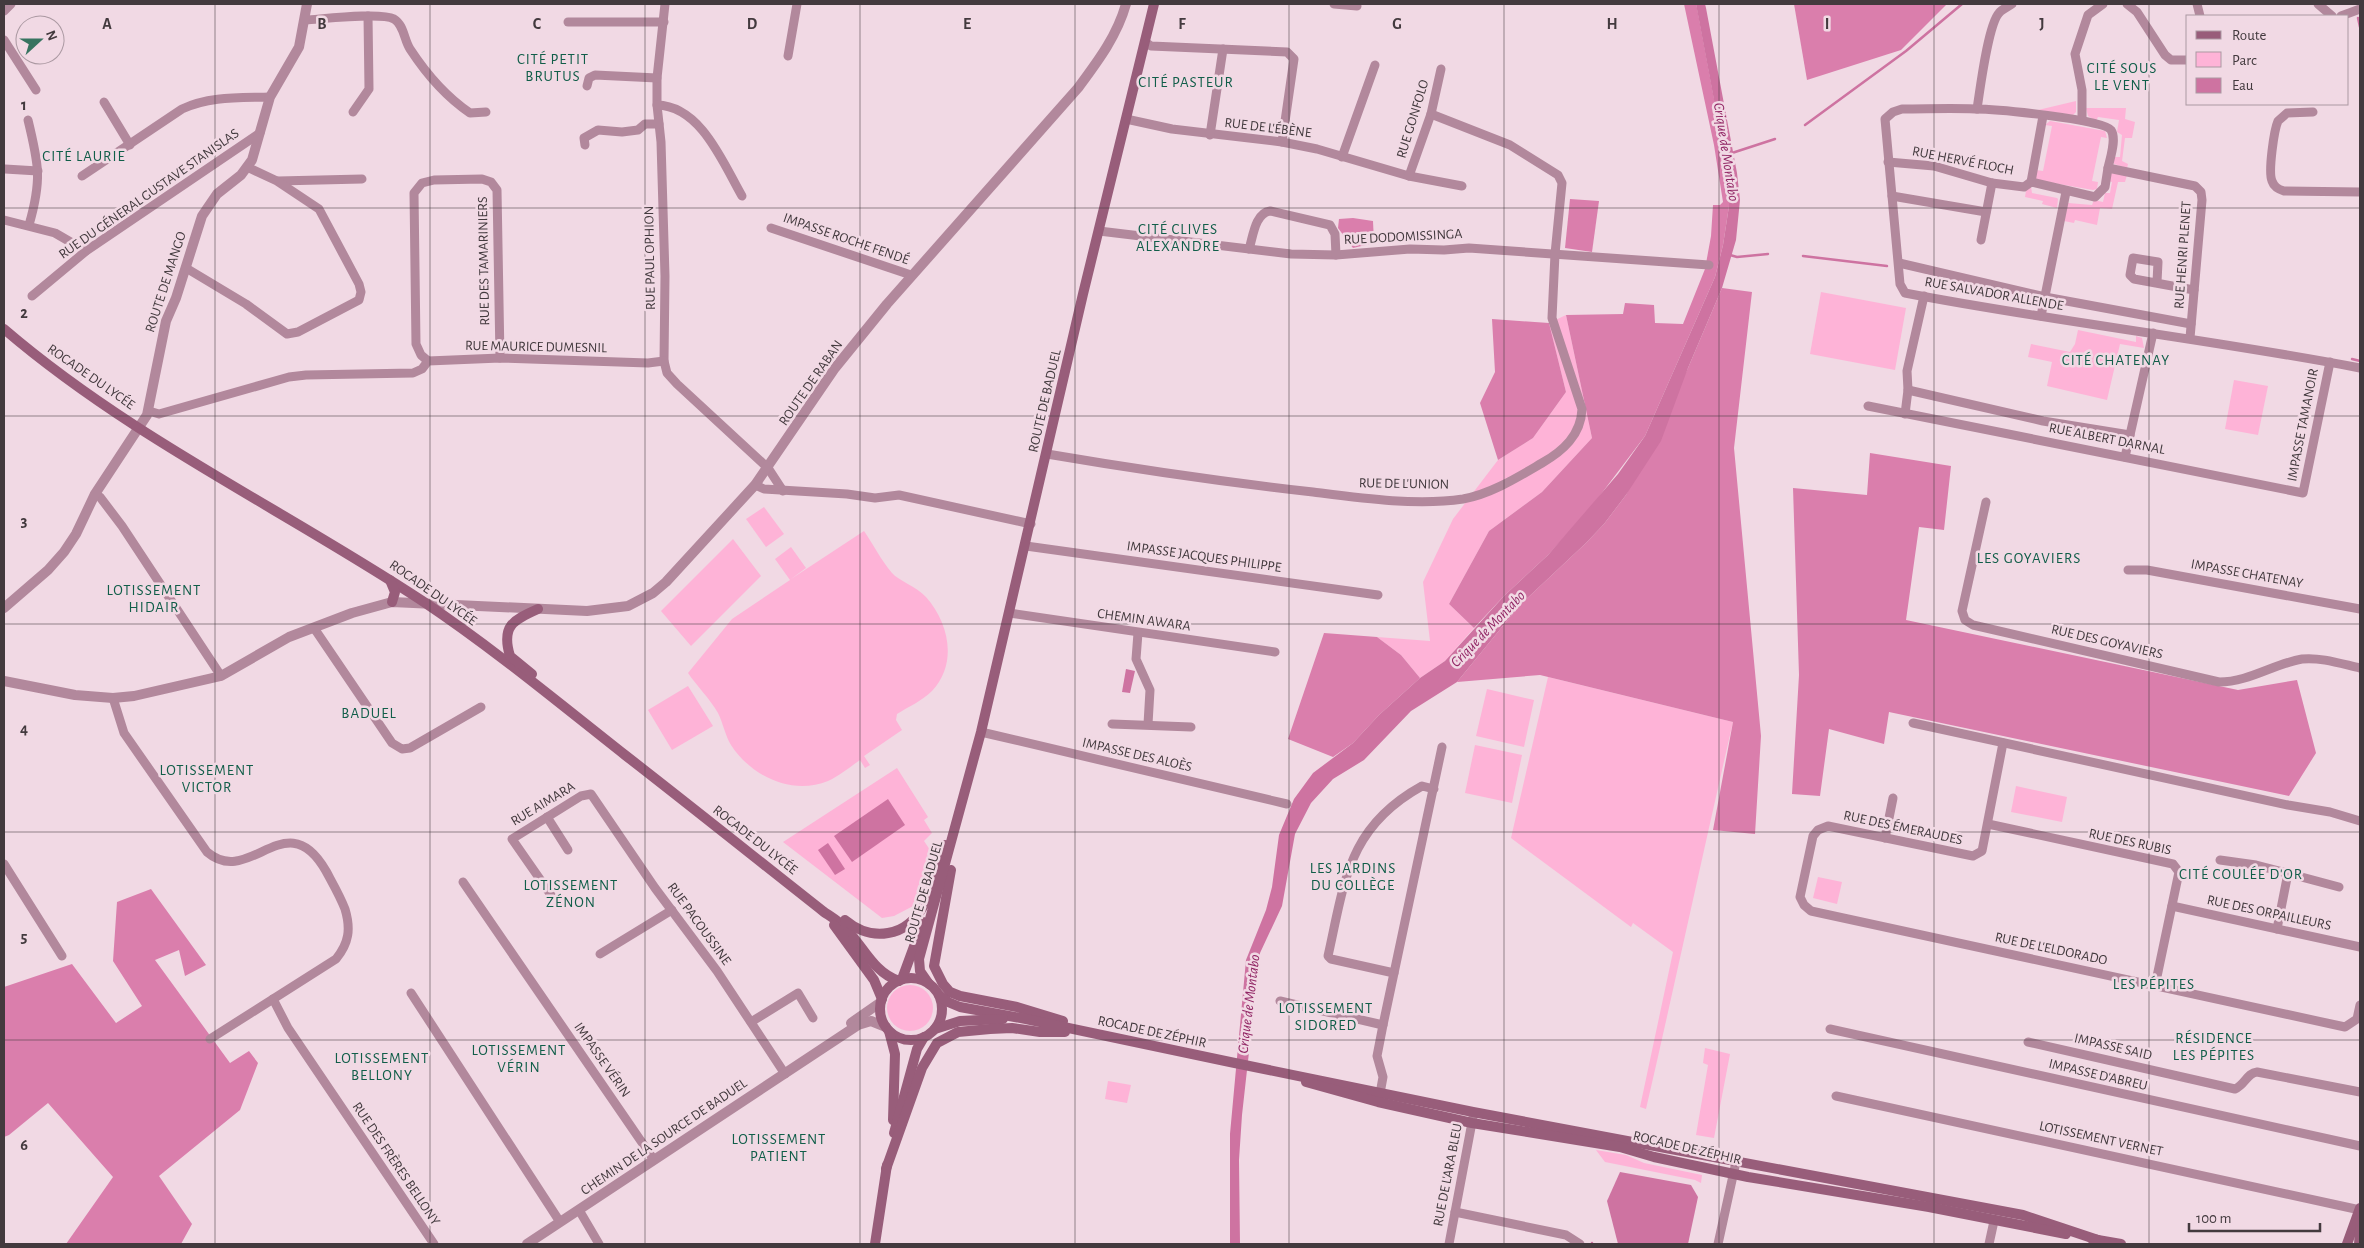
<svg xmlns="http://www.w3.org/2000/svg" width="2364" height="1248" font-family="'Alegreya Sans',sans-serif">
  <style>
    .green { fill: #feb3d7 }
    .forest { fill: #da7eac }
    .water { fill: #ce73a1 }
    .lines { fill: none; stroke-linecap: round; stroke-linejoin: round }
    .stream { stroke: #ce73a1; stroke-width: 2.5 }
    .minor { stroke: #b2889c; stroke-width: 9 }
    .tertiary { stroke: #b2889c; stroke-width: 10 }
    .secondary { stroke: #985d7a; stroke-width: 10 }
    .grid { fill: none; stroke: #433a3e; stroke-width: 1; stroke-opacity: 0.55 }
    .labels { text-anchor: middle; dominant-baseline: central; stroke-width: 5; stroke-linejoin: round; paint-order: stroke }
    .street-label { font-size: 14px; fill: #433a3e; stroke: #f1d9e4 }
    .neighbourhood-label { font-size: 15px; letter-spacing: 1px; fill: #115e49; stroke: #f1d9e4 }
    .water-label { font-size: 15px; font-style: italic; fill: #912564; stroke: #f1d9e4 }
    .grid-label { font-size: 16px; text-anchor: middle; font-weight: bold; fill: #433a3e; stroke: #f1d9e4; stroke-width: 5; stroke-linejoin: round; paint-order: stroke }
  </style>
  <rect width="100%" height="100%" fill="#f1d9e4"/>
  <g class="green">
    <polygon points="2076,101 2076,112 2073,115 2038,110"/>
    <polygon points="2086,108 2126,108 2125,119 2135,122 2132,138 2125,138 2122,161 2128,164 2127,168 2114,164 2113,157 2120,157 2122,135 2117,132 2119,120 2098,117 2096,121 2088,116"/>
    <polygon points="2050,121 2105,131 2107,138 2101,137 2092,181 2098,182 2097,189 2093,190 2036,180 2036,170 2043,171 2052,126 2045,125"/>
    <polygon points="2110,173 2127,175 2125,182 2118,182 2112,209 2100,208 2097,225 2075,220 2074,223 2064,221 2068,203 2092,205 2094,200 2103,202 2105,193 2110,193 2112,182 2107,181"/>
    <polygon points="2031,187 2032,193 2057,198 2058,199 2057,208 2042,204 2043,201 2025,197 2026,191"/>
    <polygon points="1821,292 1906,308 1895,370 1810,354"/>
    <polygon points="1566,315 1592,438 1542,492 1489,531 1449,604 1474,628 1445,661 1420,678 1401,655 1377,637 1430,641 1423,582 1453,519 1498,460 1533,438 1566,392 1549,323"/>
    <polygon points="2078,330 2136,342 2136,336 2142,338 2144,348 2120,344 2107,400 2047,386 2052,362 2028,357 2031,344 2070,352 2075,344"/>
    <polygon points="2234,380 2268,386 2258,435 2225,429"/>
    <polygon points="764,507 784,534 766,547 746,519"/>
    <path d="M864 531C873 544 881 560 892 573 899 581 916 586 926 597 949 623 958 663 932 691 922 701 908 707 897 714L896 720 902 730 864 756 870 765 865 768 860 760C850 767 839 776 828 781 792 796 751 776 731 745 725 735 723 723 718 713 710 699 697 686 688 673L732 619 790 580 775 559 791 547 806 568 791 579Z"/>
    <polygon points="733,539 761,576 691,646 661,611"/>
    <path d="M1548 677 1733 722C1703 852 1676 979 1646 1109L1640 1107 1673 952 1633 923 1631 927 1511 838Z"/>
    <polygon points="688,686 713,726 672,750 648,710"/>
    <polygon points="1487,689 1534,700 1524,747 1476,736"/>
    <polygon points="1475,745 1522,755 1512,803 1465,793"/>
    <polygon points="897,768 928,817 924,820 932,833 924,841 930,850 933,851 929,875 917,904 894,916 882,918 783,842"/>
    <polygon points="2016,786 2067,797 2062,822 2011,812"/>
    <polygon points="1818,877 1842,882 1837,904 1813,898"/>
    <circle cx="910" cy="1008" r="23"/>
    <polygon points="1705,1048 1730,1054 1714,1138 1696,1135 1708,1065 1703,1063"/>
    <polygon points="1108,1081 1131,1085 1127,1103 1105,1099"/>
    <polygon points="1596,1150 1626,1155 1644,1163 1702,1175 1701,1183 1695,1180 1605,1162"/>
  </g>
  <g class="forest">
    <polygon points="1684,4 1696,4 1697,8 1729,179 1729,206 1723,245 1715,277 1645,436 1589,510 1548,555 1505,595 1474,628 1449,604 1489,531 1542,492 1592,438 1566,315 1623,314 1625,303 1654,305 1655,323 1683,324 1705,269 1711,236 1713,205 1720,205 1723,202 1714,145"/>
    <polygon points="1794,4 1947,4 1901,50 1807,80"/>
    <polygon points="1570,199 1599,201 1592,252 1565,248"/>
    <polygon points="1353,218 1373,221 1374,243 1353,248 1338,228 1339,219"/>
    <polygon points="1722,288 1752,292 1734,448 1761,736 1755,834 1713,830 1733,722 1540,675 1457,682 1520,605 1586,543 1604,524 1626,495 1688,368"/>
    <polygon points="1492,319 1549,323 1566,392 1533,438 1498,460 1480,403 1495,372"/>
    <polygon points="1870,453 1951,466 1944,530 1919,527 1906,620 2238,690 2297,680 2316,753 2289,796 1889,712 1884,744 1829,729 1820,796 1792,794 1799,675 1793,488 1867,495"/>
    <polygon points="1324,633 1377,637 1401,655 1420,678 1379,715 1353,743 1333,757 1288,739"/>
    <polygon points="151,889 206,965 185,976 179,950 155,960 230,1063 249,1051 258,1063 240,1110 159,1176 192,1224 181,1244 66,1244 113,1177 48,1103 9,1135 4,1137 4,987 72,964 116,1023 142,1006 113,961 117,902"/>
  </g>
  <g class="water">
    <polygon points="1696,4 1705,4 1706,8 1737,173 1740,200 1736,240 1722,288 1688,368 1661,441 1626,495 1604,524 1586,543 1520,605 1457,682 1411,711 1364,760 1333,779 1311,803 1295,834 1282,906 1260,953 1242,1115 1239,1160 1240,1244 1230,1244 1230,1134 1246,960 1266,910 1272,887 1279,835 1294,799 1313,773 1353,743 1379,715 1420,678 1445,661 1505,595 1548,555 1618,474 1645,436 1715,277 1723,245 1729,206 1729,180"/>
    <polygon points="1126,669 1135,671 1130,693 1122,692"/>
    <polygon points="888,799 905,825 852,862 834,836"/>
    <polygon points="828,843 845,869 835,875 818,850"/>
    <polygon points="1620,1172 1691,1185 1698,1197 1688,1244 1618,1244 1607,1201"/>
  </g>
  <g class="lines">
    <g class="stream">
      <polyline points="2358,18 2360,27"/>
      <polyline points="1805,125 1906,51 1962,4"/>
      <polyline points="1732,153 1775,139"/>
      <polyline points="1730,255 1737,257 1768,254"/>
      <polyline points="1803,256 1887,266"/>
      <polyline points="2352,359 2360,361"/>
      <polyline points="1592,1243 1592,1244"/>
    </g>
    <g class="minor">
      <polyline points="665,4 657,78 657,105 661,142 665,276 664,361 667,373 677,384 768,468 783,491"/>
      <polyline points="1334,4 1357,6"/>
      <polyline points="2127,4 2137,12 2165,55 2171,60 2188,60"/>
      <polyline points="2197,4 2200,16"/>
      <polyline points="2318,4 2332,16"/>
      <polyline points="4,11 11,4"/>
      <polyline points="2341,16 2360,9"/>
      <path d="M306 20C323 19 381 12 394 19 404 25 404 40 410 49 427 75 445 96 470 113L486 112"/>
      <polyline points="568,22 664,22"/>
      <polyline points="4,40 36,90"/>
      <polyline points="1145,42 1151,46 1287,52 1294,59 1282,142"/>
      <polyline points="788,56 797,4"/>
      <polyline points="587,86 589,78 595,75 657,78"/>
      <polyline points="104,102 130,145"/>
      <path d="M657 105C701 106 723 163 742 196"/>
      <path d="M1977 109C1980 90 1988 25 1999 13 2002 9 2008 7 2012 4"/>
      <polyline points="353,112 369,89 368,16"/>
      <path d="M2313 112 2287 113 2278 121C2274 130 2268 172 2272 181 2274 187 2278 189 2284 191L2360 192"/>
      <polyline points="2043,116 2031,182 2095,197 2105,187 2108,168"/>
      <polyline points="1126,119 1172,129 1282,142 1317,149 1409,176 1462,186"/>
      <path d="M28 120C39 165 42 180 29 225"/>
      <polyline points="2082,120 2082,90 2075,54 2088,15 2103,4"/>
      <polyline points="1210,135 1223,49"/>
      <polyline points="585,145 584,138 598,130 622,132 638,130 645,124 659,124"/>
      <polyline points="1342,157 1375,65"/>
      <polyline points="1888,162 1934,166 1992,183 2024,187 2031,182"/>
      <polyline points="5,169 38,171"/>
      <path d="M82 176 182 109C210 96 239 98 270 97"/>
      <polyline points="1409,176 1431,114 1441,69"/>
      <polyline points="278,181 362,179"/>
      <polyline points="1892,196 1986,212"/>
      <polyline points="4,220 55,233 86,251"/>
      <polyline points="771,228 911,275"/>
      <polyline points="1099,231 1291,254 1336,255 1410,249 1444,250 1469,248 1709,265"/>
      <polyline points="1981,240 1992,183"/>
      <path d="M1249 249C1253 237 1255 213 1270 211L1330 225 1335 234 1336 255"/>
      <polyline points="1899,263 2045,297 2191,324"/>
      <polyline points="186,268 246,304 287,334 298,332 359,300 361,292 359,284 319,209 277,181 247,167"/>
      <polyline points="2157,282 2158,262 2133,258 2130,275 2134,279 2194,290"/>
      <polyline points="32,296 86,251 260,133"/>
      <polyline points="2041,316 2066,192"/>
      <path d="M2190 338 2202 200 2201 192 2195 186 2108 168C2110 158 2117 139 2111 130 2104 119 1994 109 1975 109 1951 108 1927 109 1902 109L1893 112 1885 119 1900 284 1905 293C2056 322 2209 339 2360 368"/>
      <polyline points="428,361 421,355 416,344 414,193 422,183 434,180 482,179 491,182 497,190 500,358"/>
      <polyline points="1908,390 2043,421 2130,435"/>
      <polyline points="1868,406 2303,493 2330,362"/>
      <polyline points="149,411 159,414 289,377 306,375 413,373 422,369 428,361 500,358 648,363 664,361"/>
      <polyline points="1905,414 1908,390 1907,371 1924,296"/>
      <path d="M1047 454C1135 469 1224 482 1313 492 1360 498 1416 506 1463 499 1491 494 1518 477 1542 463 1563 451 1581 435 1582 409L1552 318 1555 254 1562 183 1558 175 1510 145 1431 114"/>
      <polyline points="2125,457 2153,333"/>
      <polyline points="755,485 764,489 847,494 875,498 899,495 1031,524"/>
      <polyline points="95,494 100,497 122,526 221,676"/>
      <path d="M1986 502 1962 611 1965 620 1973 625 2219 682C2249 682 2273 664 2302 659 2321 657 2342 664 2360 668"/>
      <polyline points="1026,546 1378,595"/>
      <polyline points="2128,570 2147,570 2360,609"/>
      <polyline points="1009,613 1275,652"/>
      <polyline points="314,628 392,743 402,749 410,748 481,707"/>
      <polyline points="1138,633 1136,659 1150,690 1148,724"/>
      <path d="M113 698 124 733 207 852C250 889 286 801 326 871 333 884 340 896 345 909 351 929 349 943 336 959L210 1039"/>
      <polyline points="1913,723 2288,805 2330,812 2360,821"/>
      <polyline points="1112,724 1191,727"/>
      <polyline points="981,732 1287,804"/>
      <polyline points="2003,743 1982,851 1973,856 1828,826 1818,830 1813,836 1800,897 1804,905 1811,911 2345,1027 2357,1019 2360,1005"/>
      <polyline points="547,817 568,850"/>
      <polyline points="1988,824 2173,864 2179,872 2155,986"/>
      <polyline points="1885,838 1893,798"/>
      <polyline points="2220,860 2256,865 2339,887"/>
      <polyline points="4,864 62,956"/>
      <polyline points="463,882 654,1160"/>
      <polyline points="551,895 512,839 581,796 591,794 655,888 717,971 785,1074"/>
      <polyline points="2172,906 2360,947"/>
      <polyline points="2277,929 2288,873"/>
      <polyline points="600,954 672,910"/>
      <path d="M1394 973 1331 959 1328 956C1345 880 1348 827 1422 786L1434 789"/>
      <polyline points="411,993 560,1222"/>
      <polyline points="273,999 288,1028 434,1244"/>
      <polyline points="1280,1001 1383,1025"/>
      <polyline points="751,1022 798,993 813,1018"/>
      <polyline points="1830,1029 2360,1146"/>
      <path d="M2028 1042 2235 1089C2245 1085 2247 1073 2257 1072L2360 1092"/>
      <polyline points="1836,1096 2360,1210"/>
      <polyline points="1379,1099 1383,1077 1377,1056 1383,1025 1442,747"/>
      <polyline points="579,1210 599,1244"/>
      <polyline points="1455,1212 1566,1235 1580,1244"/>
      <polyline points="1449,1244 1473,1117"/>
      <polyline points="1718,1244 1736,1162"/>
      <polyline points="1989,1244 1994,1221"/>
    </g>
    <g class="tertiary">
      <polyline points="4,608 48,570 64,552 76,534 95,494 147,415 166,321 176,298 202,216 217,194 241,175 252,160 270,97 299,47 307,4"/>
      <path d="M4 681 75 695 113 698 134 696 221 676 289 637 352 613 392 602 587 611 628 606 653 593 666 582 755 485 835 368 887 304 1078 88C1098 61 1117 36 1126 4"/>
      <polyline points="851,1023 881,1002"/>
      <polyline points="527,1244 858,1025 871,1021 886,1027"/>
    </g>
    <g class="secondary">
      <path d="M4 329C131 438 285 510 424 602 494 649 559 703 625 755 692 807 758 860 824 912 833 918 842 923 849 932 865 950 875 973 899 981"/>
      <polyline points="390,580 395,592 392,602"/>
      <path d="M532 674 510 656C501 626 513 620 538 609"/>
      <polyline points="951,870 934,966 943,984 950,992 960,996 1017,1007 1063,1021"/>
      <path d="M845 920C857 930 871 936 888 933 927 927 935 876 945 845"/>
      <polyline points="834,925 874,980 882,999"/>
      <circle cx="911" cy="1009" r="31"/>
      <polyline points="902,979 923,922"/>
      <polyline points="929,984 920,971 919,959 981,732 1083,294 1154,4"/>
      <polyline points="939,995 948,1002 960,1007 1026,1019 1230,1062 1473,1112 2023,1215 2098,1240"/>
      <polyline points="935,1029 960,1021 1003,1019"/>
      <polyline points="889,1031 895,1054 893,1120"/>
      <polyline points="1306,1082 1378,1102 1472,1123 1620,1147 1654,1157 1748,1177 1929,1207 2066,1234"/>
      <polyline points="894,1133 917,1049 924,1037"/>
      <polyline points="886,1169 922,1068 937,1043 958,1032 990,1029 1012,1028 1040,1032 1065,1032"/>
      <polyline points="2092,1239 2121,1244"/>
      <polyline points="875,1244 887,1165"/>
      <polyline points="2347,1244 2360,1208"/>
      <polyline points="2359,1244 2360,1230"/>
    </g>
  </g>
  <path class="grid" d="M215 4V1244M430 4V1244M645 4V1244M860 4V1244M1075 4V1244M1289 4V1244M1504 4V1244M1719 4V1244M1934 4V1244M2149 4V1244M4 208H2360M4 416H2360M4 624H2360M4 832H2360M4 1040H2360"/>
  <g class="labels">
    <g class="street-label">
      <text transform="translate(1413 119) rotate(-73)">RUE GONFOLO</text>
      <text transform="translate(1268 128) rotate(7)">RUE DE L'ÉBÈNE</text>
      <text transform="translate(1963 161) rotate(11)">RUE HERVÉ FLOCH</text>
      <text transform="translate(149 194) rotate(-35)">RUE DU GÉNERAL GUSTAVE STANISLAS</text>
      <text transform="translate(1403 237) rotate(-3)">RUE DODOMISSINGA</text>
      <text transform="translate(846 239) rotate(19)">IMPASSE ROCHE FENDÉ</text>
      <text transform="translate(2183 255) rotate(-86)">RUE HENRI PLENET</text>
      <text transform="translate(650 258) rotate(-91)">RUE PAUL OPHION</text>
      <text transform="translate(484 261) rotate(-91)">RUE DES TAMARINIERS</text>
      <text transform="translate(166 282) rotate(-72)">ROUTE DE MANGO</text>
      <text transform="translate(1994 294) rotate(10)">RUE SALVADOR ALLENDE</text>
      <text transform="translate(536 347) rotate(1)">RUE MAURICE DUMESNIL</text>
      <text transform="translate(91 377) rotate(35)">ROCADE DU LYCÉE</text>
      <text transform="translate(811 383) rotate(-55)">ROUTE DE RABAN</text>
      <text transform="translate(1045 401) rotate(-77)">ROUTE DE BADUEL</text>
      <text transform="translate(2303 425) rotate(-79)">IMPASSE TAMANOIR</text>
      <text transform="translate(2107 439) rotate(11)">RUE ALBERT DARNAL</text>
      <text transform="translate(1404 484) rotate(1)">RUE DE L'UNION</text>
      <text transform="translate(1204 557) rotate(8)">IMPASSE JACQUES PHILIPPE</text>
      <text transform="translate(2247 574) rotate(10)">IMPASSE CHATENAY</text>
      <text transform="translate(433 593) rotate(35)">ROCADE DU LYCÉE</text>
      <text transform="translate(1144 620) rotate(8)">CHEMIN AWARA</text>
      <text transform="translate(2107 642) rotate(13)">RUE DES GOYAVIERS</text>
      <text transform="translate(1137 755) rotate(13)">IMPASSE DES ALOÈS</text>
      <text transform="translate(543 804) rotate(-31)">RUE AIMARA</text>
      <text transform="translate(1903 828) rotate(12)">RUE DES ÉMERAUDES</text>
      <text transform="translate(755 840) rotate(38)">ROCADE DU LYCÉE</text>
      <text transform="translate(2130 842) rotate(12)">RUE DES RUBIS</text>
      <text transform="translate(924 892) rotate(-74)">ROUTE DE BADUEL</text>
      <text transform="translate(2269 913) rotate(12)">RUE DES ORPAILLEURS</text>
      <text transform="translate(699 924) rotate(54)">RUE PACOUSSINE</text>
      <text transform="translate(2051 949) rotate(12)">RUE DE L'ELDORADO</text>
      <text transform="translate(1152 1032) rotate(12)">ROCADE DE ZÉPHIR</text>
      <text transform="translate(2113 1047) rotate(13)">IMPASSE SAID</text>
      <text transform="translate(602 1060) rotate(55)">IMPASSE VÉRIN</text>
      <text transform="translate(2098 1075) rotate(13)">IMPASSE D'ABREU</text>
      <text transform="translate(664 1137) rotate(-34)">CHEMIN DE LA SOURCE DE BADUEL</text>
      <text transform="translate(2101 1139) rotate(12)">LOTISSEMENT VERNET</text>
      <text transform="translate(1687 1148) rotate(13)">ROCADE DE ZÉPHIR</text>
      <text transform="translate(396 1164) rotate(56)">RUE DES FRÈRES BELLONY</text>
      <text transform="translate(1448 1175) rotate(-79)">RUE DE L'ARA BLEU</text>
    </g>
    <g class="neighbourhood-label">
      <text x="553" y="59">CITÉ PETIT<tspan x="553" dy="17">BRUTUS</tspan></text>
      <text x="2122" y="68">CITÉ SOUS<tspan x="2122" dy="17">LE VENT</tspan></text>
      <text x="1186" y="82">CITÉ PASTEUR</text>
      <text x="84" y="156">CITÉ LAURIE</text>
      <text x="1178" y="229">CITÉ CLIVES<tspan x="1178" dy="17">ALEXANDRE</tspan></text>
      <text x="2116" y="360">CITÉ CHATENAY</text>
      <text x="2029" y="558">LES GOYAVIERS</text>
      <text x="154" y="590">LOTISSEMENT<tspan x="154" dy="17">HIDAIR</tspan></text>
      <text x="369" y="713">BADUEL</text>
      <text x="207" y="770">LOTISSEMENT<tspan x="207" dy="17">VICTOR</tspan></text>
      <text x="1353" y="868">LES JARDINS<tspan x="1353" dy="17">DU COLLÈGE</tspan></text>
      <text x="2241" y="874">CITÉ COULÉE D'OR</text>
      <text x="571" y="885">LOTISSEMENT<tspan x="571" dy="17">ZÉNON</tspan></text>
      <text x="2154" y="984">LES PÉPITES</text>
      <text x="1326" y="1008">LOTISSEMENT<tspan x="1326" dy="17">SIDORED</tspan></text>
      <text x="2214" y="1038">RÉSIDENCE<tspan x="2214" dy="17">LES PÉPITES</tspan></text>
      <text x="519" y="1050">LOTISSEMENT<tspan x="519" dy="17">VÉRIN</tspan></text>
      <text x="382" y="1058">LOTISSEMENT<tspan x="382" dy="17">BELLONY</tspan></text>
      <text x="779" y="1139">LOTISSEMENT<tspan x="779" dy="17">PATIENT</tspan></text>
    </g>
    <g class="water-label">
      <text transform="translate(1726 152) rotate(81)">Crique de Montabo</text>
      <text transform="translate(1488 629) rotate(-46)">Crique de Montabo</text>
      <text transform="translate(1249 1004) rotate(-83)">Crique de Montabo</text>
    </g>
  </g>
  <g class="grid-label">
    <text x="107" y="29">A</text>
    <text x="322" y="29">B</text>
    <text x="537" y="29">C</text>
    <text x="752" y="29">D</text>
    <text x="967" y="29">E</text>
    <text x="1182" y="29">F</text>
    <text x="1397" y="29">G</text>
    <text x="1612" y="29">H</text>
    <text x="1827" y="29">I</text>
    <text x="2042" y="29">J</text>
    <text x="24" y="110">1</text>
    <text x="24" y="318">2</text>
    <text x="24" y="526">3</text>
    <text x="24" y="734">4</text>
    <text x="24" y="942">5</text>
    <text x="24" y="1150">6</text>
  </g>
  <rect width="2364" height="1248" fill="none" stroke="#433a3e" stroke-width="10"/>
  <rect x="2186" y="15" width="162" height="90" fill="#f1d9e4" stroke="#ab99a2"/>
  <rect x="2196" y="31" width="25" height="8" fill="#985d7a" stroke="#ab99a2"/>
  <text x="2232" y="40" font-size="15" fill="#433a3e">Route</text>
  <rect x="2196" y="52" width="25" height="15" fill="#feb3d7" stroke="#ab99a2"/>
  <text x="2232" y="65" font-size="15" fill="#433a3e">Parc</text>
  <rect x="2196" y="78" width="25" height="15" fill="#ce73a1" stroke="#ab99a2"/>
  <text x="2232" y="90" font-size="15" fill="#433a3e">Eau</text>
  <g transform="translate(40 40) rotate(69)"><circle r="24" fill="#f1d9e4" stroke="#ab99a2"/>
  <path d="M0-4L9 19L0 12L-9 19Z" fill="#377460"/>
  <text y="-8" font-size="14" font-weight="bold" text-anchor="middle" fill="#433a3e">N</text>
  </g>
  <path d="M2189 1223v8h131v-8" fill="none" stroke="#433a3e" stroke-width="2.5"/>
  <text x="2196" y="1223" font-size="15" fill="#433a3e" stroke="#f1d9e4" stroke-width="4" paint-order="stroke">100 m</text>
</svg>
